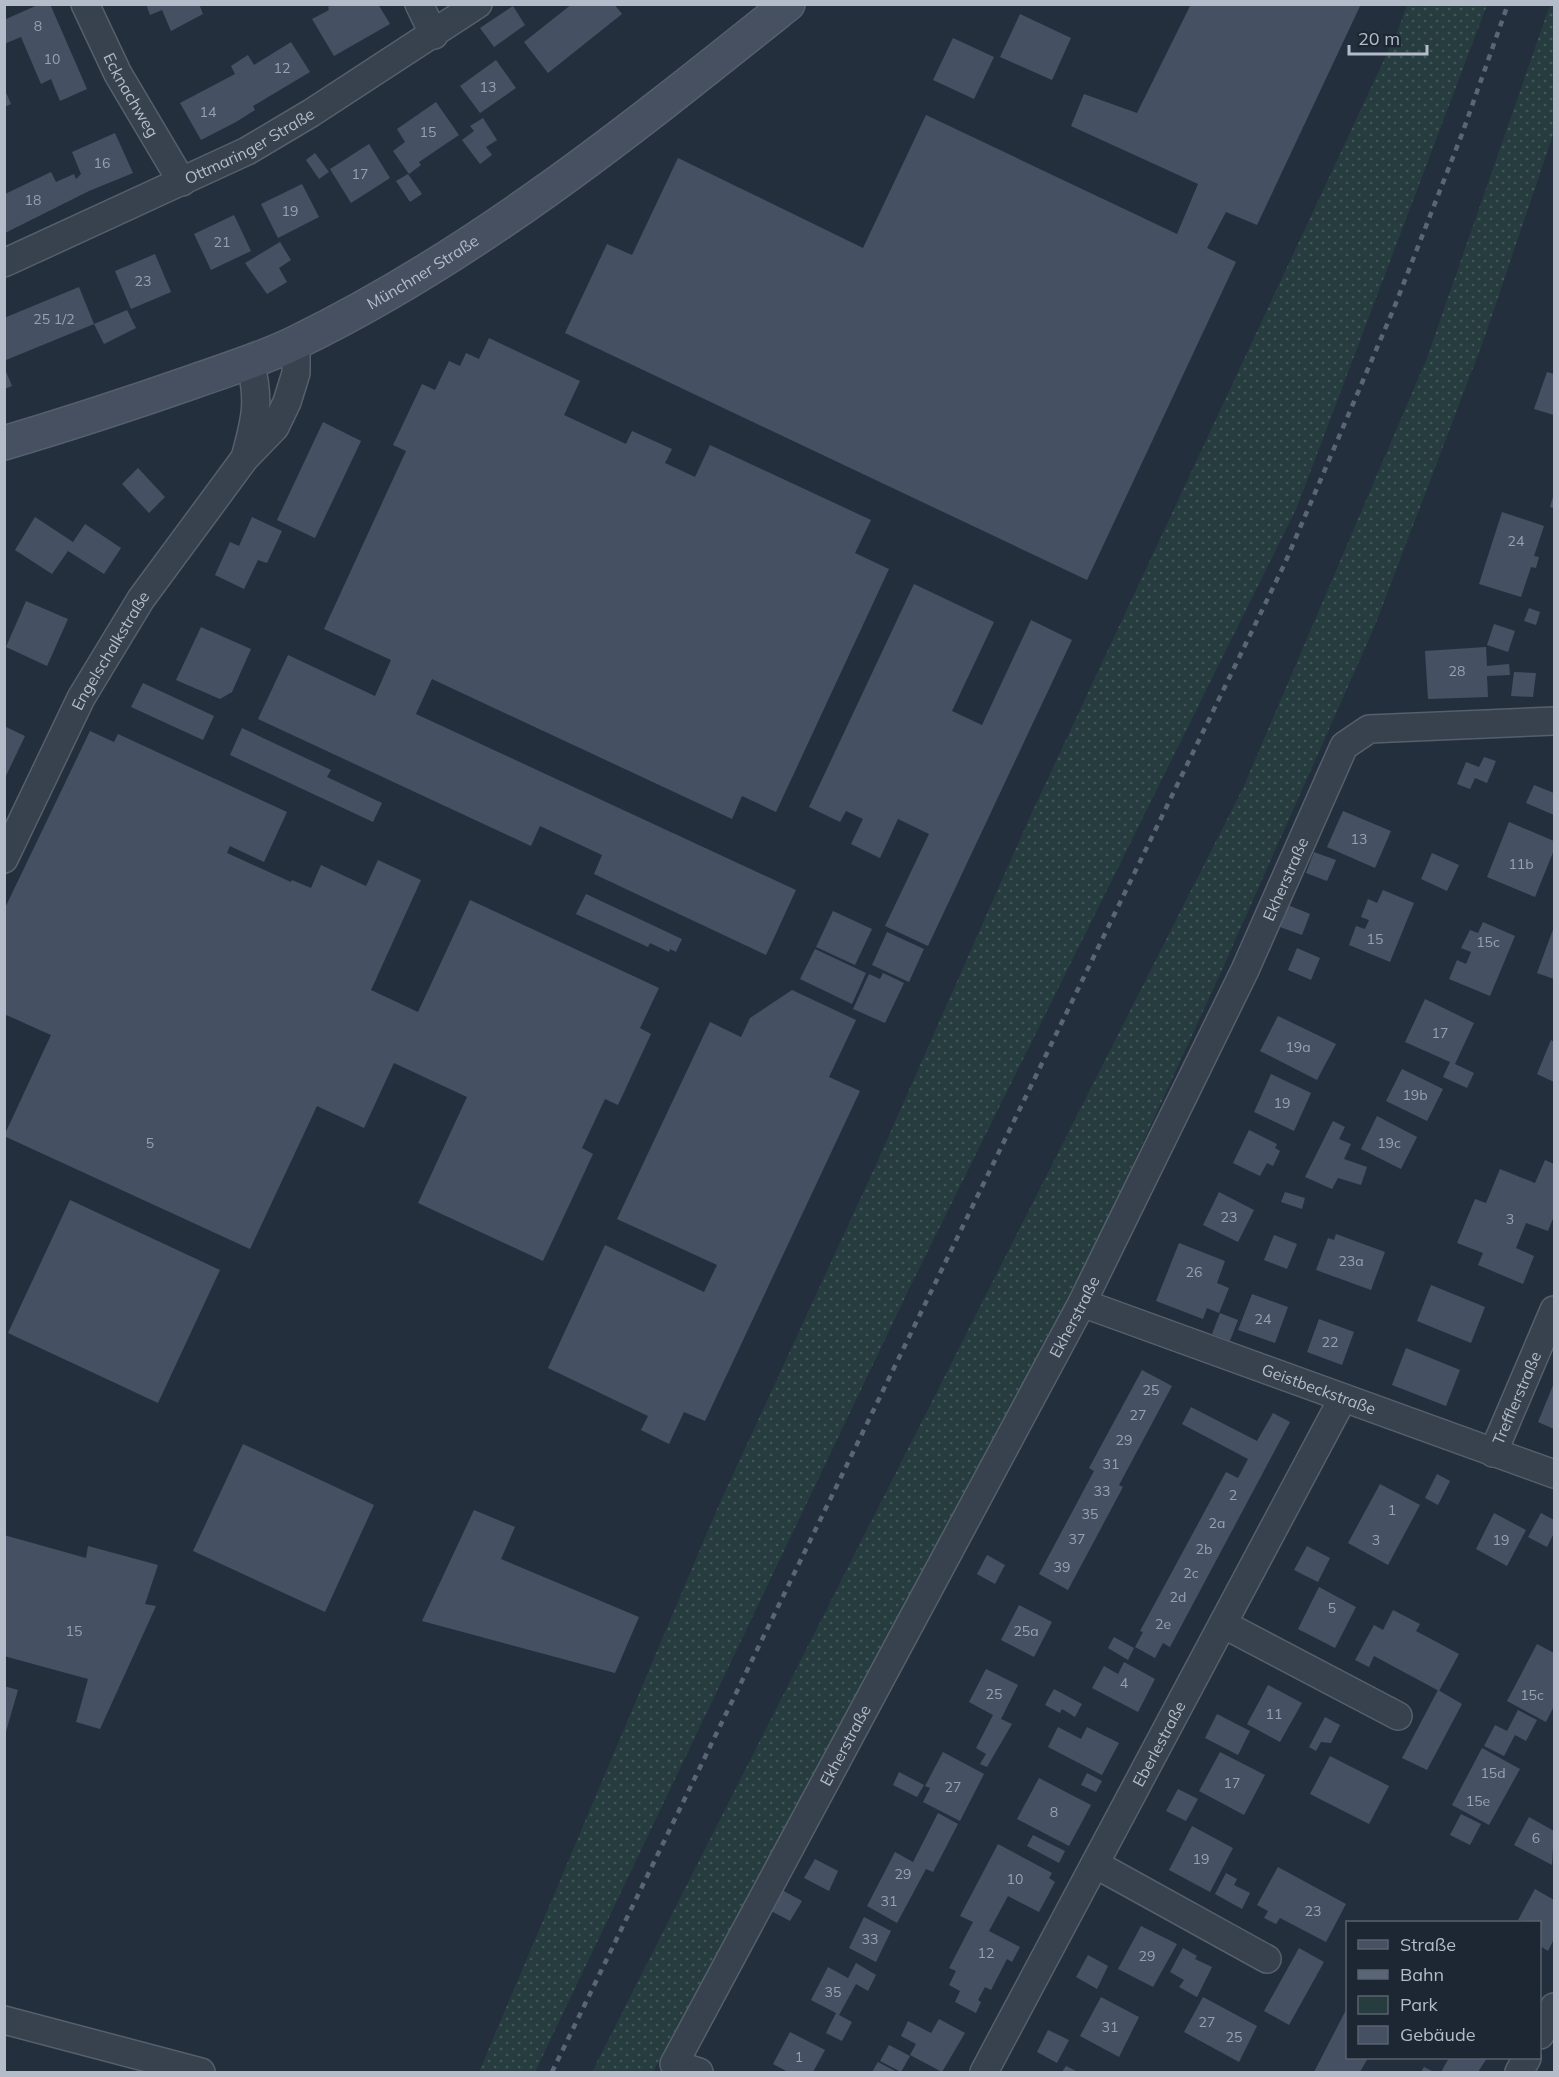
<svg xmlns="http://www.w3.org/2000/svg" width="1559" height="2077" font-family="Mulish,sans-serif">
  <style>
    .green { fill: url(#green-dots) }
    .building { fill: #455162 }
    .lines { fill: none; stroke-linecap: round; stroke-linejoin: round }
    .minor-casing { stroke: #565f6c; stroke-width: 30 }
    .secondary-casing { stroke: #565f6c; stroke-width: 36 }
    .minor { stroke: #38414e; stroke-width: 27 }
    .secondary { stroke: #465061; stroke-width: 33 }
    .rail { stroke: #5a6575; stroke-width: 4.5; stroke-dasharray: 6 6; stroke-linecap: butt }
    .labels { text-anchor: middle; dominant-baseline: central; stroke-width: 6; stroke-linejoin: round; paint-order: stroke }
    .number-label { font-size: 14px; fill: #98a1af }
    .street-label { font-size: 16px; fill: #b4bcc9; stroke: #1d2633 }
  </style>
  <defs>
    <pattern id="green-dots" width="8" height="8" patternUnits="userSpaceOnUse" patternTransform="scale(1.5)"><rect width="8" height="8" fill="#263c3f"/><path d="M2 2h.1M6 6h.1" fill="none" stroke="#435659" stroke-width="1.8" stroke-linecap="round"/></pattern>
  </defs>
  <rect width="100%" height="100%" fill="#242f3e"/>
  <g class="green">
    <polygon points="1407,5 1487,5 1297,507 909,1289 535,2072 479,2072 718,1507 875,1167 1029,819 1398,30"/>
    <polygon points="1550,5 1554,5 1554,132 1484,339 1374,628 1225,963 1055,1335 653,2072 592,2072 1243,788 1427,358"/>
  </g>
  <g class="building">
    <polygon points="40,4 50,4 87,89 60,101 51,79 41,84 21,37 4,44 4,20"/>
    <polygon points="146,4 199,4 203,14 171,31 162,10 150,15"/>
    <polygon points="333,4 378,4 390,24 334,56 312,19 329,10 328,7"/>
    <polygon points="572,4 614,4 622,14 548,73 524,42"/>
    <polygon points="1191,4 1361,4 1257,225 1226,212 1207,248 1236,262 1087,580 565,333 607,244 632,255 678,158 863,248 926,115 1177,234 1198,184 1071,126 1084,94 1137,113"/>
    <polygon points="513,6 525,25 494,47 480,28"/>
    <polygon points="1020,14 1071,38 1052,80 1000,57"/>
    <polygon points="953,38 994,57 974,99 933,80"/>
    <polygon points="291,42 310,72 253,106 255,110 236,122 201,140 180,103 235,74 231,66 248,55 254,65"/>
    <polygon points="496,60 516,88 480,113 460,86"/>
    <polygon points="4,88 11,104 4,107"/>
    <polygon points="436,102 459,135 419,162 421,165 409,174 393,151 405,142 397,129"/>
    <polygon points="483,118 497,140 486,147 492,155 480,164 462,140 474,131 470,126"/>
    <polygon points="115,133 133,173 89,191 5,233 5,194 51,172 56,182 74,174 76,179 81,174 72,152"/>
    <polygon points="369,144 390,178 351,203 330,169"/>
    <polygon points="315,153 329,172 319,179 306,160"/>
    <polygon points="408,174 422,194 410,202 396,181"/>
    <polygon points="302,184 319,217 278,238 261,204"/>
    <polygon points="234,215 251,251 211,270 194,234"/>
    <polygon points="280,242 291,260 279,268 287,282 267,294 245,263"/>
    <polygon points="155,254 171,292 131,309 115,271"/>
    <polygon points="79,287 94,324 6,360 4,318"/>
    <polygon points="127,310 136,328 104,344 94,324"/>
    <polygon points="489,338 580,381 564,415 626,444 632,431 672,449 665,463 695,477 710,445 871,520 855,553 889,569 776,812 742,796 732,819 432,679 416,714 796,890 766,955 594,874 602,855 540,826 531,846 258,719 288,655 375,696 391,660 324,629 406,451 393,445 422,384 435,390 449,361 460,366 466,353 479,359"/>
    <polygon points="5,369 12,386 5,389"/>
    <polygon points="1547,372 1554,374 1554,415 1534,409"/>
    <polygon points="323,422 361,441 315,538 277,520"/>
    <polygon points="138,468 165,497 149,513 122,484"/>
    <polygon points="1554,493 1554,508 1550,507"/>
    <polygon points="1502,512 1544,526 1534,556 1539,557 1536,568 1531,567 1521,597 1479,584"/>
    <polygon points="35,517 73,542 85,524 121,548 104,574 68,551 52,574 15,550"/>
    <polygon points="252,517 282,531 267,563 258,560 244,589 215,575 230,542 239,546"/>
    <polygon points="914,584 994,622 952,711 982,725 1031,620 1072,640 928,946 885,926 929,834 898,819 880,858 851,844 863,819 846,811 840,822 809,807"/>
    <polygon points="26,601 68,619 47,666 6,647"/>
    <polygon points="1529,608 1540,612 1536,625 1524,621"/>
    <polygon points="1494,624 1515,631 1508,652 1487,645"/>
    <polygon points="201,627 251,649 232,692 220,699 176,680"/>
    <polygon points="1486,647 1487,666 1509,664 1510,675 1487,676 1488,697 1428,699 1425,651"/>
    <polygon points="1514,672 1536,673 1533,697 1511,696"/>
    <polygon points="143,683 214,716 203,740 131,707"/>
    <polygon points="4,726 25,736 4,780"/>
    <polygon points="242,728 331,770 327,777 382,803 373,822 230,755"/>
    <polygon points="90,731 114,742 118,734 287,812 264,862 230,846 227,853 291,882 292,880 311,888 321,865 366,886 378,860 421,880 371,990 418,1012 470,900 659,988 640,1028 651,1034 618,1105 605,1099 582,1148 593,1154 543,1261 418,1203 467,1097 394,1063 364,1128 317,1106 250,1249 4,1136 51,1035 4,1014 4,910"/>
    <polygon points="1484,757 1496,761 1487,783 1475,778 1470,789 1457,784 1466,762 1479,767"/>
    <polygon points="1534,785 1554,793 1554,815 1526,803"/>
    <polygon points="1343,811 1391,831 1375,868 1327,847"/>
    <polygon points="1509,822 1554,841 1554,850 1535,897 1487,877"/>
    <polygon points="1314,852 1336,860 1327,881 1306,873"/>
    <polygon points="1432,853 1459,865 1447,891 1421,879"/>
    <polygon points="1383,890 1414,903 1390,962 1349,945 1356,926 1365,929 1369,920 1361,917 1368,899 1377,903"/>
    <polygon points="586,894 682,939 676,952 670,949 669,952 650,943 648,947 576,914"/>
    <polygon points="1288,905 1310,914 1302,935 1280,927"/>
    <polygon points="833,911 872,929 855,965 816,947"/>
    <polygon points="1483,922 1515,936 1490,996 1449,979 1457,960 1466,964 1471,952 1461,948 1470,930 1478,933"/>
    <polygon points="1554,927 1554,979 1537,973"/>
    <polygon points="887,932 924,949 909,982 872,965"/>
    <polygon points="1297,948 1320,958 1311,980 1288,970"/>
    <polygon points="815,949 866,973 852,1004 800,979"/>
    <polygon points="883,973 904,983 885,1023 853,1009 869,974 880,979"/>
    <polygon points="792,990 856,1020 829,1077 860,1091 705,1421 684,1412 669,1444 641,1430 648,1416 548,1368 605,1245 704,1292 717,1265 617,1219 710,1022 741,1037 750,1018"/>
    <polygon points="1425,999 1474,1023 1455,1064 1474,1073 1467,1088 1443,1077 1450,1062 1405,1042"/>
    <polygon points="1278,1016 1336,1044 1317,1080 1260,1051"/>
    <polygon points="1551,1040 1554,1042 1554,1082 1537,1074"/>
    <polygon points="1402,1069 1443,1089 1427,1121 1386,1101"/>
    <polygon points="1271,1074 1311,1093 1294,1131 1254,1112"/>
    <polygon points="1377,1116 1417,1137 1401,1169 1361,1149"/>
    <polygon points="1333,1121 1345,1127 1339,1139 1351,1144 1344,1159 1367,1167 1361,1185 1338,1178 1332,1189 1305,1177"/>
    <polygon points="1249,1130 1277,1144 1275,1148 1280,1151 1273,1166 1267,1163 1260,1176 1233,1163"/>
    <polygon points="1545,1160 1554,1164 1554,1216 1548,1231 1526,1223 1516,1248 1534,1256 1523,1284 1478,1265 1483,1253 1457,1243 1475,1199 1486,1203 1500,1169 1535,1183"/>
    <polygon points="1219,1192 1254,1210 1238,1242 1203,1225"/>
    <polygon points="1285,1192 1305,1198 1302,1209 1281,1202"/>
    <polygon points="70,1200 220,1270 158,1403 8,1333"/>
    <polygon points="1336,1234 1385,1252 1371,1290 1316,1270 1328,1238 1334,1240"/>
    <polygon points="1274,1235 1297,1244 1287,1269 1264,1260"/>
    <polygon points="1179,1243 1225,1261 1217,1283 1229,1288 1219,1313 1207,1308 1203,1319 1156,1301"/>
    <polygon points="1431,1285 1485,1307 1471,1343 1417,1321"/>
    <polygon points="1252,1294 1288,1307 1275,1343 1238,1330"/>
    <polygon points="1220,1313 1238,1320 1230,1341 1212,1334"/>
    <polygon points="1319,1319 1354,1332 1342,1365 1307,1352"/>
    <polygon points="1406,1348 1460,1370 1446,1406 1392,1385"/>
    <polygon points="1142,1370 1172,1386 1119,1485 1123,1487 1068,1590 1039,1574 1094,1471 1089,1468"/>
    <polygon points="1554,1383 1554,1429 1538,1422"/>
    <polygon points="1191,1407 1257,1441 1273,1413 1290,1422 1170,1647 1163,1643 1155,1658 1135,1647 1143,1632 1140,1631 1226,1472 1238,1478 1248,1459 1182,1424"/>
    <polygon points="243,1444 374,1505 325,1612 193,1551"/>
    <polygon points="1437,1474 1450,1481 1438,1505 1425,1498"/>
    <polygon points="1380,1484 1420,1505 1388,1565 1348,1543"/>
    <polygon points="474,1510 515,1527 501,1559 639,1617 615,1673 422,1621"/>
    <polygon points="1494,1513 1526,1530 1507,1566 1476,1549"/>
    <polygon points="1541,1513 1554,1520 1554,1533 1547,1547 1528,1537"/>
    <polygon points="4,1535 86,1558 88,1546 158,1565 145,1604 156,1606 100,1729 76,1722 88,1679 4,1656"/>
    <polygon points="1307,1546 1330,1558 1318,1582 1294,1570"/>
    <polygon points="987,1555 1005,1565 995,1584 977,1574"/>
    <polygon points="1319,1587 1356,1607 1335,1648 1298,1629"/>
    <polygon points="1019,1605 1052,1622 1034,1657 1001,1640"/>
    <polygon points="1393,1610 1420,1624 1416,1631 1459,1654 1439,1691 1374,1656 1369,1667 1355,1660 1374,1625 1383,1630"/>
    <polygon points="1114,1637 1134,1648 1128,1660 1108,1648"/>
    <polygon points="1537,1644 1554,1653 1554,1706 1546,1722 1507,1701"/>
    <polygon points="1124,1662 1155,1679 1138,1712 1092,1688 1104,1666 1118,1674"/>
    <polygon points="986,1669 1018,1685 1001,1719 1012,1724 987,1767 980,1764 986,1754 976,1748 993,1715 969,1702"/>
    <polygon points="1268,1685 1302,1703 1280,1742 1247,1724"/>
    <polygon points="4,1686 18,1690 5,1735 4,1735"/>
    <polygon points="1054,1689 1082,1704 1075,1717 1062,1709 1060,1713 1045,1705"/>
    <polygon points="1438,1690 1462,1704 1427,1770 1402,1758"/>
    <polygon points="1518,1710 1537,1720 1526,1741 1515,1735 1504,1756 1484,1746 1495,1725 1507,1731"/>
    <polygon points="1217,1714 1250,1731 1238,1755 1205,1738"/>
    <polygon points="1325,1717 1340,1725 1331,1743 1321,1742 1316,1751 1309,1747"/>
    <polygon points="1058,1727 1081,1739 1087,1727 1119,1743 1102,1775 1048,1747"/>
    <polygon points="1482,1748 1520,1769 1489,1825 1452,1805"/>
    <polygon points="943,1752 984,1774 960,1821 923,1802 930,1788 925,1786"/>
    <polygon points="1220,1752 1265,1775 1244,1815 1199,1791"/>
    <polygon points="1330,1756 1389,1786 1369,1824 1310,1794"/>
    <polygon points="899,1772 924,1785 917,1797 893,1785"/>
    <polygon points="1087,1773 1102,1781 1096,1792 1081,1785"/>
    <polygon points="1039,1778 1091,1805 1069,1846 1017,1819"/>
    <polygon points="1178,1789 1198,1799 1186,1821 1166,1811"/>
    <polygon points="938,1813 958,1824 933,1872 926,1869 897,1923 867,1906 895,1852 913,1862"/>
    <polygon points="1461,1814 1481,1824 1470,1845 1450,1835"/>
    <polygon points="1529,1817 1554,1831 1552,1865 1514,1845"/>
    <polygon points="1192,1826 1233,1848 1210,1892 1169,1870"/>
    <polygon points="1033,1835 1065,1851 1059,1863 1027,1846"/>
    <polygon points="998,1844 1052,1873 1049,1878 1055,1882 1039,1912 1008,1896 989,1931 1020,1947 1012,1962 1007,1959 991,1990 985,1987 978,2000 981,2002 976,2013 955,2002 960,1991 949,1985 956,1971 949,1968 973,1922 960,1916"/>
    <polygon points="815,1859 838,1871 829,1891 804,1878"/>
    <polygon points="1278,1867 1346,1904 1326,1942 1280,1918 1276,1924 1264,1918 1268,1911 1257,1905"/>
    <polygon points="1226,1873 1237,1879 1234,1885 1250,1893 1242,1909 1215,1894"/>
    <polygon points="1535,1889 1554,1900 1554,1939 1548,1951 1540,1946 1540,1922 1518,1920"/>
    <polygon points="782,1890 802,1901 790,1921 771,1911"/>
    <polygon points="864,1917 891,1931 876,1962 849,1948"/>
    <polygon points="1141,1926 1177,1944 1153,1987 1118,1969"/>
    <polygon points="1183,1948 1197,1956 1195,1959 1212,1967 1197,1997 1179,1987 1184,1980 1170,1972"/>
    <polygon points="1299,1948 1324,1962 1289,2025 1264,2011"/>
    <polygon points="1088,1955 1108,1966 1097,1989 1076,1977"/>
    <polygon points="856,1963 876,1975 868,1991 856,1984 839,2015 852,2022 842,2041 826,2033 836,2013 811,2000 828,1967 848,1978"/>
    <polygon points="1101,1997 1139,2017 1119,2057 1080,2036"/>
    <polygon points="1203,1997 1257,2026 1239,2062 1184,2032"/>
    <polygon points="1347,2008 1347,2058 1368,2058 1360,2072 1314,2072"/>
    <polygon points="939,2019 965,2033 942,2072 910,2055 916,2044 901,2036 908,2021 931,2033"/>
    <polygon points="1048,2030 1069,2040 1057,2063 1037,2052"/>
    <polygon points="790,2032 825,2050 813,2072 788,2072 773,2064"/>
    <polygon points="889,2045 910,2056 901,2072 880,2061"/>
    <polygon points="1449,2058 1487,2058 1478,2072 1441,2072"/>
    <polygon points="878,2062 897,2072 872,2072"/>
    <polygon points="1066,2066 1078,2072 1062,2072"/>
    <polygon points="1424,2067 1434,2072 1421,2072"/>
  </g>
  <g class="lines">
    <g class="minor-casing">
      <g id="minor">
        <path id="s1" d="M85 4 118 74 182 182"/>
        <polyline points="419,4 434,35"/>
        <path id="s2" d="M4 263 247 151 311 113 478 4"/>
        <path d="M246 454C256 418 260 399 250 362"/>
        <path id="s3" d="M4 859 81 698 141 599 245 458 275 427 287 402 296 373V343"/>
        <path id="s4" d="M1082 1303 1554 1474"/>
        <path id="s5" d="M1493 1453 1554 1310"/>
        <polyline points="1223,1624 1398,1716"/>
        <polyline points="1095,1864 1267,1959"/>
        <polyline points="4,2020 201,2072"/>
        <polyline points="1540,2035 1554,2007"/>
        <path id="s6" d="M699 2072 674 2064 1082 1303 1245 970 1344 746 1369 729 1554 721"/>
        <path id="s7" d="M984 2072 1343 1398"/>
        <polyline points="1519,2072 1527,2058"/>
      </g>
    </g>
    <g class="secondary-casing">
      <g id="secondary">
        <path id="s8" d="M4 443C68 424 132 403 195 381 229 369 265 358 297 342 476 255 633 128 788 4"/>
      </g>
    </g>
    <use href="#minor" class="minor"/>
    <use href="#secondary" class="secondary"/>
    <polyline class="rail" points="552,2072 1285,563 1394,308 1462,134 1508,4"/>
  </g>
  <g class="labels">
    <g class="number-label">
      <text x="38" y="26">8</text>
      <text x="52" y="59">10</text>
      <text x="282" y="68">12</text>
      <text x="488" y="87">13</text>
      <text x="208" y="112">14</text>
      <text x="428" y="132">15</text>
      <text x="102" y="163">16</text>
      <text x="360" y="174">17</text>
      <text x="33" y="200">18</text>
      <text x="290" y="211">19</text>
      <text x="222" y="242">21</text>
      <text x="143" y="281">23</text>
      <text x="54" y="319">25 1/2</text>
      <text x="1516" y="541">24</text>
      <text x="1457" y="671">28</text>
      <text x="1359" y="839">13</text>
      <text x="1521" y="864">11b</text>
      <text x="1375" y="939">15</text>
      <text x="1488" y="942">15c</text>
      <text x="1440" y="1033">17</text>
      <text x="1298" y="1047">19a</text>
      <text x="1415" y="1095">19b</text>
      <text x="1282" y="1103">19</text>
      <text x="150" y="1143">5</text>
      <text x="1389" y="1143">19c</text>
      <text x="1229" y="1217">23</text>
      <text x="1510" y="1219">3</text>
      <text x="1351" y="1261">23a</text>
      <text x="1194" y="1272">26</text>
      <text x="1263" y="1319">24</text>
      <text x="1330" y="1342">22</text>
      <text x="1151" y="1390">25</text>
      <text x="1138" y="1415">27</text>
      <text x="1124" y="1440">29</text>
      <text x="1111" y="1464">31</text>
      <text x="1102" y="1491">33</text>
      <text x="1233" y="1495">2</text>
      <text x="1392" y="1510">1</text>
      <text x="1090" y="1514">35</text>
      <text x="1217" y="1523">2a</text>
      <text x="1077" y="1539">37</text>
      <text x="1376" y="1540">3</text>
      <text x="1501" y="1540">19</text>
      <text x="1204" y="1549">2b</text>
      <text x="1062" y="1567">39</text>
      <text x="1191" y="1573">2c</text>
      <text x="1178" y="1597">2d</text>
      <text x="1332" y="1608">5</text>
      <text x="1163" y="1624">2e</text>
      <text x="74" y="1631">15</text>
      <text x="1026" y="1631">25a</text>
      <text x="1124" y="1683">4</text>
      <text x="994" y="1694">25</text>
      <text x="1532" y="1695">15c</text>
      <text x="1274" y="1714">11</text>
      <text x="1493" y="1773">15d</text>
      <text x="1232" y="1783">17</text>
      <text x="953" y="1787">27</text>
      <text x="1478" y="1801">15e</text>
      <text x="1054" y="1812">8</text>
      <text x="1536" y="1838">6</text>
      <text x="1201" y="1859">19</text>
      <text x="903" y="1874">29</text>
      <text x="1015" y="1879">10</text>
      <text x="889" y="1901">31</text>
      <text x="1313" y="1911">23</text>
      <text x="870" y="1939">33</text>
      <text x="986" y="1953">12</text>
      <text x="1147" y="1956">29</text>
      <text x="833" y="1992">35</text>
      <text x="1207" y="2022">27</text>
      <text x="1110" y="2027">31</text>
      <text x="1234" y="2037">25</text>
      <text x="799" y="2057">1</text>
    </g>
    <g class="street-label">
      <text stroke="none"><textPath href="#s1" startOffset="102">Ecknachweg</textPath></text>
      <text stroke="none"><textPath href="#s2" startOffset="272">Ottmaringer Straße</textPath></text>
      <text stroke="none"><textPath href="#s8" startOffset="454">Münchner Straße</textPath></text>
      <text stroke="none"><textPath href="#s3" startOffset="234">Engelschalkstraße</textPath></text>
      <text stroke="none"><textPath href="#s6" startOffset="1360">Ekherstraße</textPath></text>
      <text stroke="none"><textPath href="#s6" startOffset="874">Ekherstraße</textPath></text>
      <text stroke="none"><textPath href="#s4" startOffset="252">Geistbeckstraße</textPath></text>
      <text stroke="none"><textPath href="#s5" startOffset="60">Trefflerstraße</textPath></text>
      <text stroke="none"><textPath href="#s7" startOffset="372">Eberlestraße</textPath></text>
      <text stroke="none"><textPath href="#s6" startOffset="388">Ekherstraße</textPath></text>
    </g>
  </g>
  <rect width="1559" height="2077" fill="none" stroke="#b4bcc9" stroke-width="12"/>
  <rect x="1346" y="1921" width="195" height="138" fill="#1d2633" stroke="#59626f" stroke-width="1.5"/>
  <rect x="1358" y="1940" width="30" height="9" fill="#465061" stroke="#59626f" stroke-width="1.5"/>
  <text x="1400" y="1951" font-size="18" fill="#b4bcc9">Straße</text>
  <rect x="1358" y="1970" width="30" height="9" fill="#5a6575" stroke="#59626f" stroke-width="1.5"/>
  <text x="1400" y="1981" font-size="18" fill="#b4bcc9">Bahn</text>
  <rect x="1358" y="1996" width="30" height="18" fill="#263c3f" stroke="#59626f" stroke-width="1.5"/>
  <text x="1400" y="2011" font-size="18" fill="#b4bcc9">Park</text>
  <rect x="1358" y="2026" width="30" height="18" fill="#455162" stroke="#59626f" stroke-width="1.5"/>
  <text x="1400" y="2041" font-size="18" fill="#b4bcc9">Gebäude</text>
  <path d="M1349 45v9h78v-9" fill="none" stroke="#b4bcc9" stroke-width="3"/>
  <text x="1358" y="45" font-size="18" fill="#b4bcc9" stroke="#1d2633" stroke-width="4.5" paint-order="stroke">20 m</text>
</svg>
